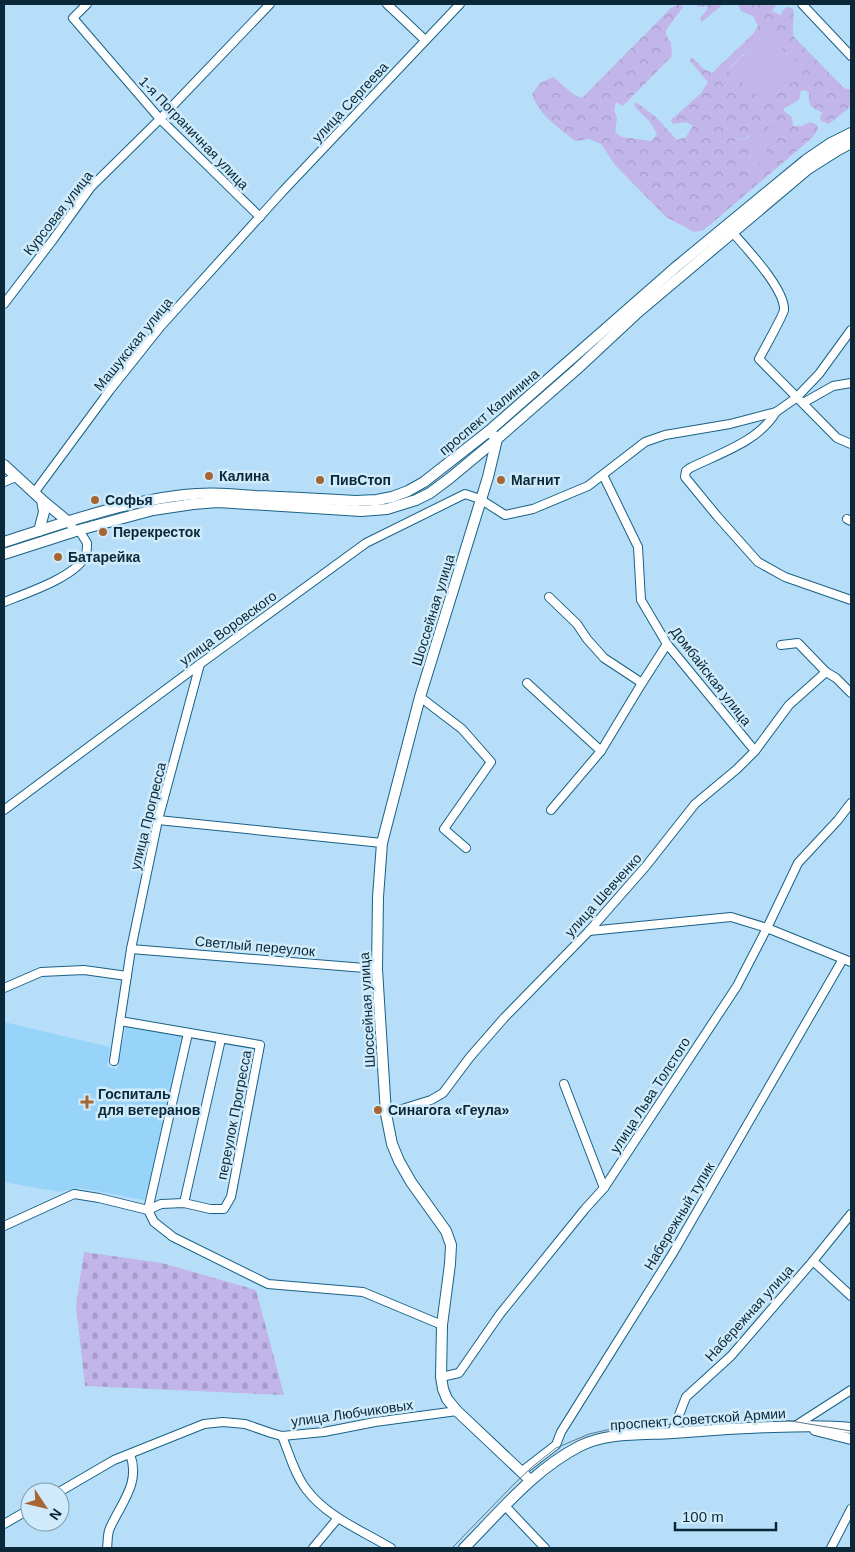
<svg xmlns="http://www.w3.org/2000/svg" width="855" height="1552" font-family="Helvetica,sans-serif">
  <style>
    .built { fill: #98d4f9 }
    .grass { fill: #c2b5ea }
    .forest { fill: url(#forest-crowns); fill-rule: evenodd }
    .cemetery { fill: url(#cemetery-stones) }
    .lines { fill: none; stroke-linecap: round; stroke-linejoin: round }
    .minor-casing { stroke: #186186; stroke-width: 10 }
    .major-casing { stroke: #186186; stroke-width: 12 }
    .minor { stroke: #fff; stroke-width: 8 }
    .major { stroke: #fff; stroke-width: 10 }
    .tram { stroke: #57798d; stroke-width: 1 }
    .poi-dot { fill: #a76532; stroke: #cfeafa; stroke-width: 2 }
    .labels { text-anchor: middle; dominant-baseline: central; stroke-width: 5; stroke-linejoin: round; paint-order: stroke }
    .street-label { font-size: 14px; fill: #0a2837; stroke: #cfeafa }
    .poi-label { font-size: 14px; font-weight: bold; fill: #0a2837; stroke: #cfeafa; text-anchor: start }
  </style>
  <defs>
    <pattern id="forest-crowns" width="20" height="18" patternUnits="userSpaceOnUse" patternTransform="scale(1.25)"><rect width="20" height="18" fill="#c2b5ea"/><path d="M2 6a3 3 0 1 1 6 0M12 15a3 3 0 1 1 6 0" fill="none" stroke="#a59cc9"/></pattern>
    <pattern id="cemetery-stones" width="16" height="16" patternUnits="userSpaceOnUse" patternTransform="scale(1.25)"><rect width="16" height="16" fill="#c2b5ea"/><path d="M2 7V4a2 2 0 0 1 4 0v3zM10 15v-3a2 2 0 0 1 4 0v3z" fill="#a59cc9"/></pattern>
  </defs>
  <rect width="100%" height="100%" fill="#b7def8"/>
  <polygon class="built" points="4,1022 110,1047 107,1067 117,1069 126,1025 186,1035 162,1136 144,1200 80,1188 60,1192 4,1182"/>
  <g class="grass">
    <path d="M769 35 773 38 788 56 803 66 804 71C795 86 791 81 781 89 776 93 773 98 769 102H764L737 78 729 73V69L760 39Z"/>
    <polygon points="777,121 781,128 792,136 787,138 775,133 768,127 768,122"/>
    <path d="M756 132C770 142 762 143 768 155L755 169 751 171 748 163 751 154 732 147C734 136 742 142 749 137 751 135 753 133 756 132Z"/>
  </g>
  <g class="forest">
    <path d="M680 4 683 7 666 30V35L671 43 672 56 623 106 616 102 614 110 617 118 615 132 622 137 652 141 657 134 650 122 634 106 636 102 656 117 677 140 686 137 693 126 686 122 673 124 671 120 701 93 708 82 690 61 691 57 704 69 712 73 753 34 758 26 753 16 741 11 738 4H777L772 11 780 15 785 8 789 7 793 9C795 18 791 29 794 37L843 87 847 89H851V106L829 124 821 121 820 116 823 113C811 107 808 107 809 93L805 90 801 91 799 100 783 109 785 112 792 117 793 126H802L810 122 817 125 818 129 812 138 711 224 703 230 694 232 666 217 615 165 601 144 589 139 575 141C559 128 538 114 532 94L540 83 553 77C563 84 569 93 581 98L584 96 671 8ZM769 35 773 38 788 56 803 66 804 71C796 85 791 81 781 89 776 93 773 98 768 102L764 101 737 78 729 72V68L760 39ZM776 121 781 128 791 136 787 138 775 133 768 127V122ZM756 132C770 142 762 143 768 155L755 168 751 170 748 163 751 154C747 145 740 148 732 147 734 137 742 141 749 136 751 135 753 133 756 132Z"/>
    <polygon points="697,4 723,4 702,22 700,18 707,10 707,6 697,7"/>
  </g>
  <polygon class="cemetery" points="84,1252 162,1263 256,1290 284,1395 85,1386 76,1306"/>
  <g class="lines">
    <g class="minor-casing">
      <g id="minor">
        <polyline points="87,4 73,18 160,119 260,217"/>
        <polyline points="387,4 425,40"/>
        <polyline points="802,4 851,56"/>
        <path d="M733 233C747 249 785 289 784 310 783 316 763 351 759 359L837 438 851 444"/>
        <polyline points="4,304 52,241 91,187 160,119 270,4"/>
        <polyline points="803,403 833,386 851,383"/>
        <path d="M776 412C758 442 720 453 690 468L686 471 685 477 717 516 758 562 785 577 851 600"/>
        <polyline points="603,475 638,547 641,600 667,644 755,751"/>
        <polyline points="4,482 16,477"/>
        <polyline points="34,493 110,390 161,326 283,191 460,4"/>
        <polyline points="847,519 851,521"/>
        <polyline points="549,597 577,624 587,639 604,658 642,683"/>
        <path d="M4 602C24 594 79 576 86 554 87 551 87 546 87 543L79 530"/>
        <polyline points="781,645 798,643 826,672"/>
        <polyline points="527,683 601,751"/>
        <polyline points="420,697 462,729 491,762 444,829 466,848"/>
        <polyline points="4,810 200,664 366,543 465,494 480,499 505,515 533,509 588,486 645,442 665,435 730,424 776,412 796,398 819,374 851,330"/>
        <polyline points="551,810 601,751 642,683 667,644"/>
        <polyline points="158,820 382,843"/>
        <polyline points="589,931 731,917 767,928 851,962"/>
        <polyline points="131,949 377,969"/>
        <polyline points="4,988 41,972 84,970 127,976"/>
        <polyline points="120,1021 260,1045 231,1197 224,1209 210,1209 184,1203 161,1204 148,1210"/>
        <polyline points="114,1061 131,949 158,820 200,664"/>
        <polyline points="564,1084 604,1188"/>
        <polyline points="386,1114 431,1100 443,1093 470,1057 504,1018 589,931 646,866 695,804 737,769 755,751 789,705 826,672 836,678 851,693"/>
        <polyline points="184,1203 221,1039"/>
        <polyline points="148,1210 188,1033"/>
        <polyline points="4,1226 74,1194 99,1198 148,1210 154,1222 173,1237 268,1284 363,1292 442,1325"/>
        <polyline points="813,1261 851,1296"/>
        <polyline points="441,1377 459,1373 500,1314 585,1209 604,1188 737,986 767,928 798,863 838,820 851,803"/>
        <polyline points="795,1426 851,1390"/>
        <polyline points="672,1433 686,1397 731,1356 813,1261 851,1214"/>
        <path d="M282 1436C289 1453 294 1473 306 1489 327 1517 361 1530 391 1548"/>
        <polyline points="521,1472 556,1445 561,1432 673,1253 843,959"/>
        <polyline points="59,1492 114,1460 204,1424 223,1422 245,1424 271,1433 282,1436 324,1432 375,1422 457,1411"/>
        <polyline points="505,1506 545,1548"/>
        <polyline points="4,1524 30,1509"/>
        <path d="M107 1548C108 1542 107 1534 110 1528 121 1503 141 1483 130 1454"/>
        <polyline points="313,1548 338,1518"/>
        <polyline points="831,1548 851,1509"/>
      </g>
    </g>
    <g class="major-casing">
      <g id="major">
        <polyline points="489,431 497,439 488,477 420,697 382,843 378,897 377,969 386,1114 392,1144 399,1161 411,1182 446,1231 451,1245 450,1264 442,1325 441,1377 443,1389 447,1399 457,1411 530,1480"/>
        <polyline points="4,465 42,500 71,524"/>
        <polyline points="39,531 44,512 42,500"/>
        <path d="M4 542C63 523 122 502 184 495 208 492 232 494 256 496 289 497 322 499 355 501L377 500 392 497 408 491 424 482 489 431 676 267 806 160 831 143 851 133"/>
        <polyline points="4,554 79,530 153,510 193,504 218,502 361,511 387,509 416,500 430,493 450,478 497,439 577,369 636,314 808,169 838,150 851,143"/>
        <polyline points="815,1430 851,1439"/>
        <path d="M464 1548C500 1512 533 1470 580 1446 608 1432 643 1435 673 1433 706 1430 739 1428 772 1427 799 1426 825 1425 851 1428"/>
      </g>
    </g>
    <use href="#minor" class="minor"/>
    <use href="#major" class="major"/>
    <polyline class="tram" points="452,1548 515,1483 532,1467 556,1448 589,1434 620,1427 779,1419 851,1431"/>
  </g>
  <g class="poi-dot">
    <circle cx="209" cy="476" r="5"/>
    <circle cx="320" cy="480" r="5"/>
    <circle cx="501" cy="480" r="5"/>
    <circle cx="95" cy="500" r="5"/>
    <circle cx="103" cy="532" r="5"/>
    <circle cx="58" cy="557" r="5"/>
    <path d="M84.5 1094.5h5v5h5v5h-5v5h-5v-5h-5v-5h5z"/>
    <circle cx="378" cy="1110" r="5"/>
  </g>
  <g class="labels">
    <g class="street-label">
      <text transform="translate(350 102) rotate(-47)">улица Сергеева</text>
      <text transform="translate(194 133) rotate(46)">1-я Пограничная улица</text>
      <text transform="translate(58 213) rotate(-52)">Курсовая улица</text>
      <text transform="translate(133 344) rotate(-51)">Машукская улица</text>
      <text transform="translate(489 412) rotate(-40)">проспект Калинина</text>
      <text transform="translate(433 610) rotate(-73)">Шоссейная улица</text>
      <text transform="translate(228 628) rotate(-36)">улица Воровского</text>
      <text transform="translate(711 676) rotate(52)">Домбайская улица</text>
      <text transform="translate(148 816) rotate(-76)">улица Прогресса</text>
      <text transform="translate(603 895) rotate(-48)">улица Шевченко</text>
      <text transform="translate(255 946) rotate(5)">Светлый переулок</text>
      <text transform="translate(367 1010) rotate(-93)">Шоссейная улица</text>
      <text transform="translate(650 1095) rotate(-57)">улица Льва Толстого</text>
      <text transform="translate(234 1115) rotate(-79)">переулок Прогресса</text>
      <text transform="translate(679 1216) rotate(-59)">Набережный тупик</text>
      <text transform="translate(749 1313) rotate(-48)">Набережная улица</text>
      <text transform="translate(352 1413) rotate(-8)">улица Любчиковых</text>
      <text transform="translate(698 1419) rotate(-4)">проспект Советской Армии</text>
    </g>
    <g class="poi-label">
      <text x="219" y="476">Калина</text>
      <text x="330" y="480">ПивСтоп</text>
      <text x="511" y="480">Магнит</text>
      <text x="105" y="500">Софья</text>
      <text x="113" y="532">Перекресток</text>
      <text x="68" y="557">Батарейка</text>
      <text x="98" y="1094">Госпиталь<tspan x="98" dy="16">для ветеранов</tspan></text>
      <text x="388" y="1110">Синагога «Геула»</text>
    </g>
  </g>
  <rect width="855" height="1552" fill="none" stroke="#0a2837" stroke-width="10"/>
  <g transform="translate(45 1507) rotate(125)"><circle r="24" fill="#cfeafa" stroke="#809cac"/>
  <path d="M0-4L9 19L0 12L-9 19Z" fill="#a76532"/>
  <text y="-8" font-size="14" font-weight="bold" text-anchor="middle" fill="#0a2837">N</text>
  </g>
  <path d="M675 1522v8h101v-8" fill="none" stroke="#0a2837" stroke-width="2.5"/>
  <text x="682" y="1522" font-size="15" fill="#0a2837" stroke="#cfeafa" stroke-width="4" paint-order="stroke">100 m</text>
</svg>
